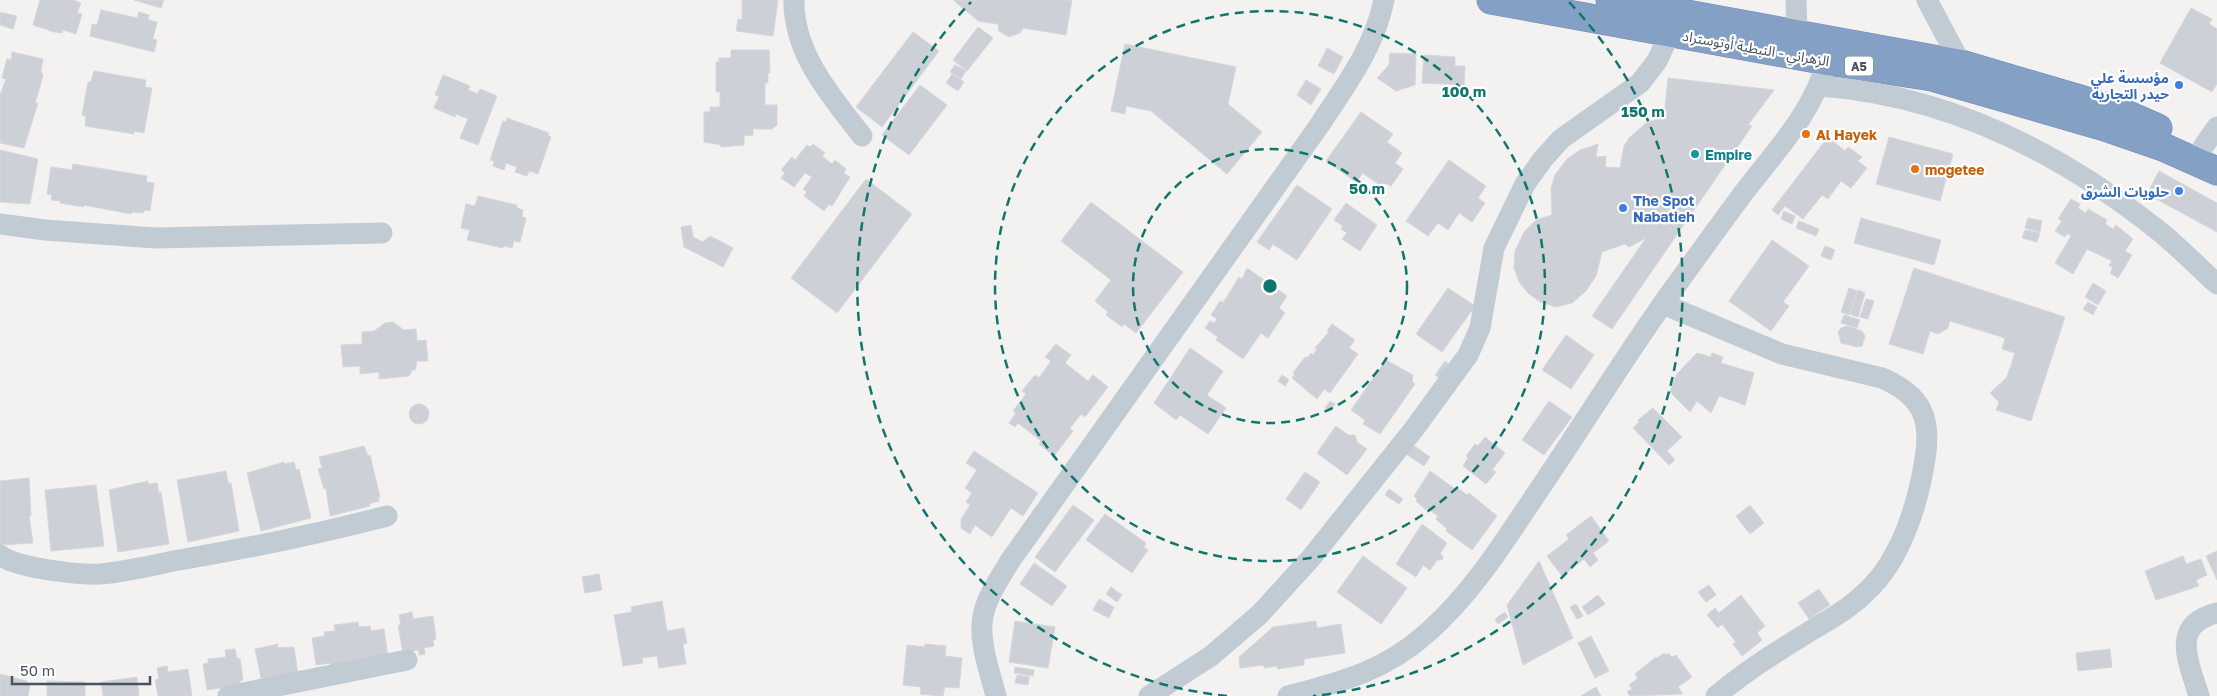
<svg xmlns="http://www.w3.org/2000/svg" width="2217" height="696" font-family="'Golos Text','Noto Sans Arabic',sans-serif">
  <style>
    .building { fill: #cdd0d6; stroke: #d5d7dd }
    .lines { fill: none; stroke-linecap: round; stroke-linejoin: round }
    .highway-casing { stroke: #6f8bb0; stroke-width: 29 }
    .minor { stroke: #c1cbd4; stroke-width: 21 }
    .highway { stroke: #84a0c4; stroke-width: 28 }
    .ring { fill: none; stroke: #0f766e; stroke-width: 2.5; stroke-dasharray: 9 6 }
    .shop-dot { fill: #3f7fe0; stroke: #fff; stroke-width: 2 }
    .food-dot { fill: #e8710a; stroke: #fff; stroke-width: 2 }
    .culture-dot { fill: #0f9aa8; stroke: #fff; stroke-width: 2 }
    .labels { text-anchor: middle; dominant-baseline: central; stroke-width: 4.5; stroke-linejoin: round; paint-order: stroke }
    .shield { fill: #fff; stroke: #7e8790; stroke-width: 1 }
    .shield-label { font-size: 12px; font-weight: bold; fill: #475361 }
    .street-label { font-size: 14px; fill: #475361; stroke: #fff }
    .shop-label { font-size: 14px; font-weight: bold; fill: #366cbe; stroke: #fff; text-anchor: end }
    .food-label { font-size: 14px; font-weight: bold; fill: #c56008; stroke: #fff; text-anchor: start }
    .culture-label { font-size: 14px; font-weight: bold; fill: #0d838f; stroke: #fff; text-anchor: start }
    .centre { fill: #0f766e; stroke: #fff; stroke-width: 2.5 }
    .ring-label { font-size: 15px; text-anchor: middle; font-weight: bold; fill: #0f766e; stroke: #fff; stroke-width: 4.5; stroke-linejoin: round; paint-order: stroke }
  </style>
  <rect width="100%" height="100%" fill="#f4f1f1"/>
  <g class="building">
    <polygon points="40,0 74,0 81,3 77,13 82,14 76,34 63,30 62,33 54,32 33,25"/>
    <polygon points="134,0 164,0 161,8"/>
    <polygon points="742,0 778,0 773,36 736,31 738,19 742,20"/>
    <polygon points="953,0 1072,0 1066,35 1023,28 1020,33 1009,37 999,31 998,24 978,21"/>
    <polygon points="2191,8 2212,19 2209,24 2217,29 2217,84 2212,92 2160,63"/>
    <polygon points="101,10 137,18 139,12 149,15 148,20 157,22 153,39 157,40 154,52 90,36 92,24 97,25"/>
    <polygon points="0,12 17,16 13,29 0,25"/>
    <polygon points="978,27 993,38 967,71 953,60"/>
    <polygon points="913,32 939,51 882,127 856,107"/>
    <polygon points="1125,44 1236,67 1228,104 1262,132 1227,174 1151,111 1126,106 1125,114 1111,111"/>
    <polygon points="1327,48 1343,57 1334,74 1318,66"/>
    <polygon points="731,50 769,50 770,73 768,73 768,83 765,83 765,105 777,105 777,125 772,129 753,129 753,135 744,136 744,145 721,147 721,145 704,142 704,112 710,112 710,107 720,107 720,92 716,92 716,62 719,62 719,58 731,58"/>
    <polygon points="12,52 43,59 41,70 43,76 35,103 38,103 24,148 0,143 0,95 6,79 2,78 7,59 11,60"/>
    <polygon points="1390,53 1416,54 1415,85 1396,91 1377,78 1389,65"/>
    <polygon points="1424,55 1455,57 1455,66 1465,66 1464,85 1422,83"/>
    <polygon points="955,65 966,71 961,79 950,72"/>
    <polygon points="94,71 146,80 145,87 152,88 144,133 134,131 134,134 85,126 86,116 82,115 88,82 91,82"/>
    <polygon points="952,74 964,82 958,91 946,83"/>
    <polygon points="443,75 470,86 468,90 478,94 480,89 497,96 478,145 460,138 468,119 456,114 455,117 434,108 439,96 435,95"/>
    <polygon points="1668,78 1774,90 1748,125 1752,126 1612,329 1592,316 1646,238 1629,247 1625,244 1602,252 1596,276 1586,291 1572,303 1556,307 1540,302 1528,293 1519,282 1514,268 1515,251 1524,232 1536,220 1552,215 1551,188 1555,175 1567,159 1580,150 1598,144 1596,157 1606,156 1605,167 1620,168 1624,146 1629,138 1646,123 1664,117"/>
    <polygon points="1306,80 1321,89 1311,105 1297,95"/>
    <polygon points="920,85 947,105 909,155 882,135"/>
    <polygon points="1361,112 1393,134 1387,142 1402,153 1395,163 1403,169 1391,186 1385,183 1382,187 1363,173 1356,182 1326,161"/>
    <polygon points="507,118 549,133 548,136 551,137 538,174 529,171 527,176 515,172 517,167 506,163 504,170 493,166 494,161 490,160 503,121 506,122"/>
    <polygon points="1828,137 1845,151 1848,147 1862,157 1858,161 1867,168 1851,188 1841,181 1828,199 1822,195 1803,219 1785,206 1778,215 1772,210"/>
    <polygon points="1889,137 1953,154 1940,201 1876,184"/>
    <polygon points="813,144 825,153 822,156 832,164 835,160 846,169 844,173 850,177 832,206 829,204 824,211 804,196 807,192 803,189 812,177 805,173 794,187 781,178 785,173 781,170 792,157 795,160 807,145 810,147"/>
    <polygon points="0,150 38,159 30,204 0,202"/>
    <polygon points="1449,160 1486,186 1478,198 1485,203 1472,222 1459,213 1448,230 1438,223 1428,236 1406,221"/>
    <polygon points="73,164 147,176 146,182 154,183 150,211 144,210 144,213 132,212 131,214 84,205 84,207 60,203 61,201 51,200 52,195 47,194 51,167 72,170"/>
    <polygon points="2159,171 2217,203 2217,232 2147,194"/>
    <polygon points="866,179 912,214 837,313 791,278"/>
    <polygon points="1297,185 1332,209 1297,260 1273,244 1269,250 1257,242"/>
    <polygon points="478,196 517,205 517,208 523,210 522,217 526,218 520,242 514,241 512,248 503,246 503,248 467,240 470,230 461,228 466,204 475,206"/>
    <polygon points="2071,199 2080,204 2078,208 2086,213 2088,209 2107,220 2105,224 2113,229 2116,225 2133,239 2125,251 2132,255 2118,278 2110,273 2113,268 2109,265 2112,261 2087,249 2073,274 2055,263 2071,236 2067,233 2065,237 2055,231 2062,221 2058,219"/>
    <polygon points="1091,202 1183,272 1136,333 1124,324 1122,327 1106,315 1108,312 1095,301 1111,280 1061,241"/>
    <polygon points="1346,203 1377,225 1360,251 1342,239 1347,233 1341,229 1343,226 1334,220"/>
    <polygon points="1784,211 1795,216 1792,224 1781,219"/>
    <polygon points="1861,218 1941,240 1934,265 1854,243"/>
    <polygon points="2028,218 2042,221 2040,232 2025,228"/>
    <polygon points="1799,221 1819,229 1816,236 1796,228"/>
    <polygon points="691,225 693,237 703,242 710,236 733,248 723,267 684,247 681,227"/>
    <polygon points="2025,230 2040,233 2037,242 2022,238"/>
    <polygon points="1772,240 1809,266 1783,302 1789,306 1771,331 1729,301"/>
    <polygon points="1825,246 1835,250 1831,260 1821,256"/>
    <polygon points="1247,268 1287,296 1279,308 1285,313 1268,338 1261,333 1243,359 1216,340 1218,337 1205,328 1210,321 1214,323 1217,319 1211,315 1220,301 1223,303 1239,277 1242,279"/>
    <polygon points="1914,268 2065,317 2031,421 1996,410 1999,402 1990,393 2007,377 2015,353 2002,349 2005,338 1950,321 1948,328 1938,334 1930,331 1923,354 1889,344"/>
    <polygon points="2093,283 2106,291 2098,305 2085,297"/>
    <polygon points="1448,288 1475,306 1442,352 1416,334"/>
    <polygon points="1849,288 1857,291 1849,315 1841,312"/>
    <polygon points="1858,290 1865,293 1858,317 1850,314"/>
    <polygon points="1866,299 1874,301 1868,319 1860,317"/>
    <polygon points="2088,302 2097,307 2093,315 2083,309"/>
    <polygon points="1844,315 1860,320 1857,328 1841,323"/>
    <polygon points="393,322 404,330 416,329 417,341 426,340 428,361 417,361 415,370 412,370 409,376 379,379 379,372 360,374 360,366 343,367 341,345 362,344 362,332 374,331 385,323"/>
    <polygon points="1332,324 1355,340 1349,348 1358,354 1330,393 1324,389 1317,399 1292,378 1295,374 1293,373 1305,357 1307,358 1311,353 1313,355 1317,349 1315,348 1329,332 1327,331"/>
    <polygon points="1847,326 1862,331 1865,336 1862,346 1857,347 1841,343 1838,332 1841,328"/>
    <polygon points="1566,335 1594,355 1571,389 1542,370"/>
    <polygon points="1056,344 1071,355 1065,363 1088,381 1093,375 1108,387 1085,417 1081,414 1070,428 1073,431 1054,456 1039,444 1041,441 1018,423 1015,427 1009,423 1016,413 1013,411 1026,394 1022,391 1035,375 1039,378 1051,361 1045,357"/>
    <polygon points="1190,348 1223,371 1207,395 1226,408 1208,434 1180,415 1176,420 1154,403"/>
    <polygon points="1697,353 1711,357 1712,353 1723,357 1721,363 1754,373 1745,405 1719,396 1711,413 1697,401 1690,412 1670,392 1676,375"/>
    <polygon points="1386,360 1413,375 1412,382 1415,384 1380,434 1363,424 1365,420 1351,410"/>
    <polygon points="1445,361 1454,368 1443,381 1435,375"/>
    <polygon points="1282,375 1289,380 1285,386 1278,381"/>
    <polygon points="1330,401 1335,404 1330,411 1325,408"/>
    <polygon points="1549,401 1572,417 1544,455 1522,440"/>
    <circle cx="419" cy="414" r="10"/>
    <polygon points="1653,408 1682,437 1667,451 1675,460 1669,465 1633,428 1639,422 1638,420"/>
    <polygon points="1336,426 1348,435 1355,435 1357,442 1367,449 1347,475 1317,453"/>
    <polygon points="1485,437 1505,453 1492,470 1496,472 1486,484 1463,466 1468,458 1466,456 1475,444 1478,446"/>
    <polygon points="1413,445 1430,457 1424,466 1406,454"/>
    <polygon points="364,446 368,456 370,455 380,497 378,497 379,501 369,504 370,506 330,516 326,488 324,489 318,469 322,468 319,457"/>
    <polygon points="974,451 1038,493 1023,516 1011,508 992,537 975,525 970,534 961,528 961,519 970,505 966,502 972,493 965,488 977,470 966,463"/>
    <polygon points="284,462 284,464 294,462 296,470 299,469 311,518 261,531 247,473"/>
    <polygon points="226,471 228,483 231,483 239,531 188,542 177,480"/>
    <polygon points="1430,471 1455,489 1456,487 1467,495 1469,493 1497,516 1472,550 1446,531 1447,529 1436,519 1438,516 1427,508 1426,510 1416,501 1417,499 1414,496"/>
    <polygon points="1305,472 1320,482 1301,510 1286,499"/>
    <polygon points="29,478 31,515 29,516 33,543 0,545 0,481"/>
    <polygon points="148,481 148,484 157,483 159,493 161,492 169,544 118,552 109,490"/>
    <polygon points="96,485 104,546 51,551 45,490"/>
    <polygon points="1389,489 1403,499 1399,504 1385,495"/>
    <polygon points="1073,505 1094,520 1055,572 1035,557"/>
    <polygon points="1750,505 1764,523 1750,534 1736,516"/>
    <polygon points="1105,514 1146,543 1144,547 1148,550 1132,573 1086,540"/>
    <polygon points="1591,516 1609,541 1593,553 1598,560 1590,567 1584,559 1562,576 1547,556 1569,539 1566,535"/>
    <polygon points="1422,524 1447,543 1440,554 1443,556 1442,560 1437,560 1430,570 1423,565 1416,577 1396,564"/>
    <polygon points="2217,551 2217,580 2206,556"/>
    <polygon points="1363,556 1407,588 1381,624 1337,592"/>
    <polygon points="2183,556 2186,564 2201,559 2207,575 2196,580 2199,586 2156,600 2145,571"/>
    <polygon points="1539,561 1573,638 1523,665 1507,605"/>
    <polygon points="1034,563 1067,586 1052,606 1020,584"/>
    <polygon points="599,574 602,590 585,593 582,577"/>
    <polygon points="1709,585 1716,595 1706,602 1698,592"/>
    <polygon points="1111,587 1122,595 1117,602 1106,594"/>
    <polygon points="1819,589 1830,605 1809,619 1798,603"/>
    <polygon points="1598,595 1605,604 1588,615 1582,607"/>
    <polygon points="1741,595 1765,626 1757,633 1762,640 1742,656 1733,644 1736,642 1722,624 1718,628 1707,615 1715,608 1719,613"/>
    <polygon points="1099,599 1114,607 1109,618 1093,610"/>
    <polygon points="662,601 667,631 684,628 687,643 683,644 686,664 659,668 657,656 642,658 643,663 623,666 614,615 632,612 631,607"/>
    <polygon points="1576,604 1583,616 1577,619 1570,607"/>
    <polygon points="412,612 413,619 433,616 436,639 433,640 434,646 424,648 425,654 419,655 419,650 403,653 398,625 401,625 399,615"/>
    <polygon points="1505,612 1508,617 1498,624 1495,619"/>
    <polygon points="1015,621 1055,627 1048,668 1009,662"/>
    <polygon points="1316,621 1317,628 1341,624 1345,653 1304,659 1304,665 1278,669 1277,666 1264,668 1264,665 1240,668 1239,657 1273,627"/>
    <polygon points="358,622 359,627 370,626 371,631 384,629 388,657 331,670 330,663 316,665 312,638 325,636 324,632 335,631 334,625"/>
    <polygon points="1591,636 1609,671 1595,678 1578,643"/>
    <polygon points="278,644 278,648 294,647 299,681 274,677 261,678 255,649"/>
    <polygon points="925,644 946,646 945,656 962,658 959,688 945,687 943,696 939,696 920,694 921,687 903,685 907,645 925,647"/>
    <polygon points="235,649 237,659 240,658 243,680 240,681 240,685 207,690 203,664 208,663 208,659 226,657 225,650"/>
    <polygon points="2110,649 2112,667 2078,671 2076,653"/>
    <polygon points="1664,653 1666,655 1668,653 1672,657 1676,655 1692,677 1678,687 1683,694 1630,696 1627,692 1632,689 1629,685 1638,678 1635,674 1656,657 1657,658"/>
    <polygon points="167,666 168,672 188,669 192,696 158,696 155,680 159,679 157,668"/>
    <polygon points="1015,667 1034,670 1033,676 1014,673"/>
    <polygon points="0,674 27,681 27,685 30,685 28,696 0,696"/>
    <polygon points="1017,675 1029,677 1028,685 1015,683"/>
    <polygon points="137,677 139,696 103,696 101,682"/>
    <polygon points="47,681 85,682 85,696 47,696"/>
    <polygon points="1596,687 1601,696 1581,696"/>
  </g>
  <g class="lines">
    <g class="highway-casing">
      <g id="highway">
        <polyline points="1491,0 1827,61 1932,77 2105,127 2163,147 2217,171"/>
        <polyline points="1610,0 1961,64 2117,110 2158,128"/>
      </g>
    </g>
    <g class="minor">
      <path d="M794 0C793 53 831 96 862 136"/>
      <polyline points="1796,0 1797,34"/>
      <polyline points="1927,0 1961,64"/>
      <path d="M1820 86C1947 95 2060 152 2159 231 2179 247 2198 267 2217 284"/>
      <polyline points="2203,147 2217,127"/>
      <polyline points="0,224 45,230 156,238 382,233"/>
      <path d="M1663 304 1782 354 1882 378C1921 395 1932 417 1925 459 1918 504 1901 560 1866 592 1849 609 1827 621 1807 633 1775 653 1744 672 1716 696"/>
      <path d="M0 555C15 568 79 575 100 574 126 572 153 565 179 560 249 548 318 534 387 516"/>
      <polyline points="228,696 407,660"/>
      <path d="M996 696C990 672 978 641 983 616 987 596 1000 578 1010 561L1321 123C1347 83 1374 48 1384 0"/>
      <polyline points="1149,696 1211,656 1260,614 1311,558 1414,429 1468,355 1480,328 1494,248 1525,184 1543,159 1561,139 1640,83 1657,61 1670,33"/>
      <path d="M1288 696C1341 682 1385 671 1427 633 1467 598 1497 553 1526 509 1573 441 1616 370 1664 302 1691 265 1718 227 1745 191 1778 148 1812 114 1827 61"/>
      <path d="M2199 696C2189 662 2169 625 2217 613"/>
    </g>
    <use href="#highway" class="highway"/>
  </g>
  <g class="ring">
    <circle cx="1270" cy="286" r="137"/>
    <circle cx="1270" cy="286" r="275"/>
    <path d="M1227 696A412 412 0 0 1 971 2M1569 2A412 412 0 0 1 1313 696"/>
  </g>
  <g class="shop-dot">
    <circle cx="2179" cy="85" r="5"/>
    <circle cx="2179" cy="191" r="5"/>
    <circle cx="1623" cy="208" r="5"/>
  </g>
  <g class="food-dot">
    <circle cx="1806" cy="134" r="5"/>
    <circle cx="1915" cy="169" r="5"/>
  </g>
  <circle class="culture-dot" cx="1695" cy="154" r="5"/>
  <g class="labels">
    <rect class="shield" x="1845" y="56.5" width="28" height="19" rx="4"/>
    <g class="shield-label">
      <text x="1859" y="66">A5</text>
    </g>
    <g class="street-label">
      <text transform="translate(1756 48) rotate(10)">الزهراني - النبطية أوتوستراد</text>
    </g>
    <g class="shop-label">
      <text x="2169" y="77">مؤسسة علي<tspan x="2169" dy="16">حيدر التجاريه</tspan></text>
      <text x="2169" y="191">حلويات الشرق</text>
      <text x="1633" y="200" text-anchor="start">The Spot<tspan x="1633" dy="16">Nabatieh</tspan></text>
    </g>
    <g class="food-label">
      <text x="1816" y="134">Al Hayek</text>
      <text x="1925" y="169">mogetee</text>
    </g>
    <g class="culture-label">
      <text x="1705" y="154">Empire</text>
    </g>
  </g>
  <circle cx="1270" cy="286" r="8" class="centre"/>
  <g class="ring-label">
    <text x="1464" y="97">100 m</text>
    <text x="1643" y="117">150 m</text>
    <text x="1367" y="194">50 m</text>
  </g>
  <path d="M12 676v8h138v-8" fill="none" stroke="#475361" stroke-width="2.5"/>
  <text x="20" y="676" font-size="15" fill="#475361" stroke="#ffffff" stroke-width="4" paint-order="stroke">50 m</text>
</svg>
